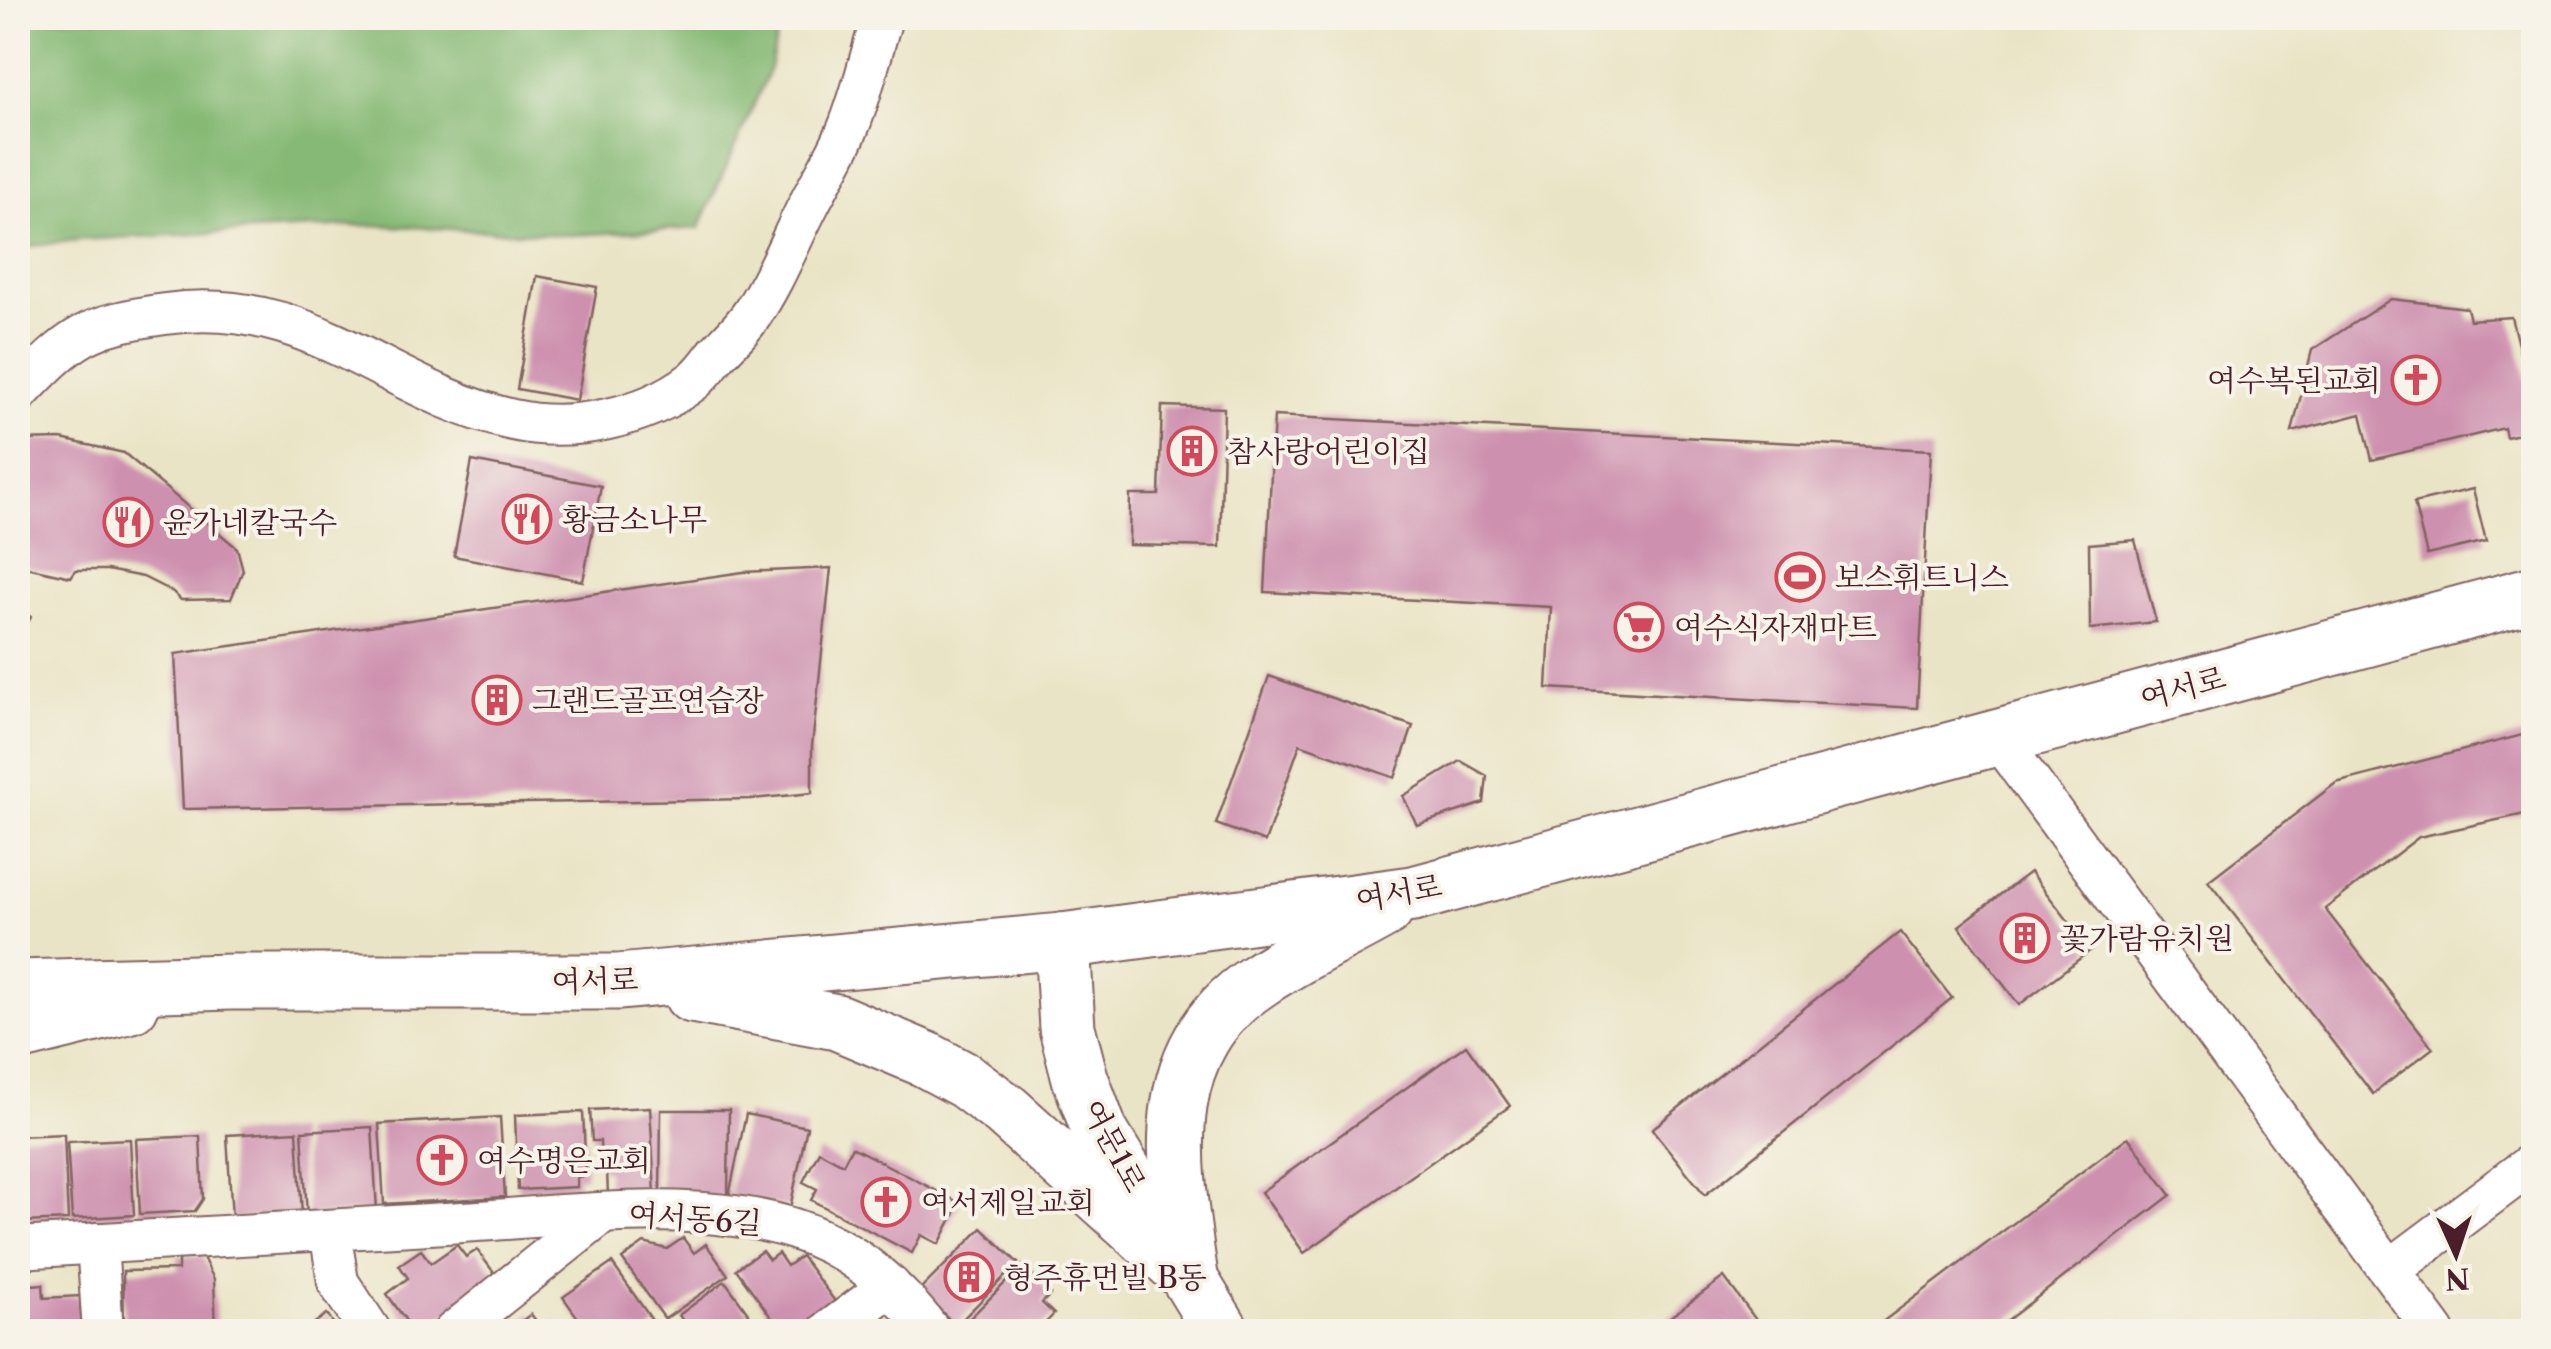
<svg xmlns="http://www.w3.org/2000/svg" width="2551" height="1349" font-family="'Libre Caslon Text','Noto Serif KR',serif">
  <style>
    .forest { fill: #86b974; stroke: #686c50; stroke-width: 2.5 }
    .building { fill: #cd90af }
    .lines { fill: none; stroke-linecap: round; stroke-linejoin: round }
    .street-casing { stroke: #826461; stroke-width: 44 }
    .secondary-casing { stroke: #826461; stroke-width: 59 }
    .street { stroke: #fff; stroke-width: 40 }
    .secondary { stroke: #fff; stroke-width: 55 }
    .labels { text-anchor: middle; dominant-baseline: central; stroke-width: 8; stroke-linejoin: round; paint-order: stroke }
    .poi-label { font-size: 30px; fill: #4a1f2b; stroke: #f7f3e8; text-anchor: start }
    .street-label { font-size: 30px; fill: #4a1f2b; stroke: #f7f3e8 }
  </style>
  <rect width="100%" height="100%" fill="#f7f3e8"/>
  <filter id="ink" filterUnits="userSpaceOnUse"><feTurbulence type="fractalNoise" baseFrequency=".01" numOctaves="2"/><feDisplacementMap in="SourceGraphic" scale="20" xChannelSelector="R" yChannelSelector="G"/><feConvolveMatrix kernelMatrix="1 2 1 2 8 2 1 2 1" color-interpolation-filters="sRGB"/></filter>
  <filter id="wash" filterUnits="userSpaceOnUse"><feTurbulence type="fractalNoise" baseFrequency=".0048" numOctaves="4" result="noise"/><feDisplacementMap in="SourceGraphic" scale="40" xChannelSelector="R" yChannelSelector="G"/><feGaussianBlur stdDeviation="2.25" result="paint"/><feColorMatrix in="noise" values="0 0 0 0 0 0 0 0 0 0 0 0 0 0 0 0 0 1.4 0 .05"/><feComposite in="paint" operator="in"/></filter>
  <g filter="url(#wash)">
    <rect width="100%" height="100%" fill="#eae4c6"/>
    <polygon class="forest" points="18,18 781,18 770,68 699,228 570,235 372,225 76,240 18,248"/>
    <g id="blocks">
      <g class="building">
        <polygon points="537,276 597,287 577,400 517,389"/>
        <polygon points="2391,299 2467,308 2470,320 2511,317 2534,409 2534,431 2506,437 2504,428 2372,460 2361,414 2292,432 2312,350"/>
        <polygon points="1162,406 1224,408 1220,547 1129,545 1130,495 1159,495"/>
        <polygon points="1274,416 1931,450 1917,708 1547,688 1551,607 1265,592"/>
        <polygon points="61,439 124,453 237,548 243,570 231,599 181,600 173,592 143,577 107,570 76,570 71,577 22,566 23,557 18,554 19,440"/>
        <polygon points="472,461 601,486 583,581 454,556"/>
        <polygon points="2473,489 2486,541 2427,555 2414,503"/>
        <polygon points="2135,540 2156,622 2090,629 2089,544"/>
        <polygon points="831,568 812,746 812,793 752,799 183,809 175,654 743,572"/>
        <polygon points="18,610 31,617 18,641"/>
        <polygon points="1269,676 1413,726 1395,778 1300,744 1265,842 1216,824"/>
        <polygon points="2534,732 2534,812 2419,837 2325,909 2433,1048 2373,1094 2208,881 2336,783"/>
        <polygon points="1461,761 1487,776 1484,803 1417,825 1403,796"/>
        <polygon points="2030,872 2091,950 2019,1005 1959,926"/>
        <polygon points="1900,932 1952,998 1705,1195 1652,1129"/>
        <polygon points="1466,1045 1510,1106 1304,1253 1261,1192"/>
        <polygon points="650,1107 655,1193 608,1196 607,1170 601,1170 600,1141 592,1141 590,1110"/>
        <polygon points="661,1110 729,1110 728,1197 660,1197"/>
        <polygon points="583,1112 586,1176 577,1177 577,1187 518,1190 515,1115"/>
        <polygon points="746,1114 807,1127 790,1208 729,1196"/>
        <polygon points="500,1117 505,1197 384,1204 379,1124"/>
        <polygon points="372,1127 377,1211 307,1216 302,1131"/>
        <polygon points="297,1131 302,1215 232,1219 227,1135"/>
        <polygon points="64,1134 68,1220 25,1222 24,1202 18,1202 18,1136"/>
        <polygon points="200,1136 203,1199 195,1211 140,1214 136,1139"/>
        <polygon points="2128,1137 2171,1195 1992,1332 1869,1332"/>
        <polygon points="130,1139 134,1215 72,1219 67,1142"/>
        <polygon points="852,1147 960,1203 939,1244 921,1235 912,1253 811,1200 817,1189 803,1182 819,1151 843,1164"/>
        <polygon points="982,1228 1018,1263 956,1326 920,1290"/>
        <polygon points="683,1238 694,1253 706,1244 728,1275 665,1319 622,1259 644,1243 667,1249"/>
        <polygon points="457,1245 466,1257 477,1250 498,1278 422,1332 414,1332 387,1294 408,1278 399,1265 421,1250 431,1263"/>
        <polygon points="762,1251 769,1260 778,1253 787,1266 801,1256 837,1304 800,1332 782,1332 736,1269"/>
        <polygon points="178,1256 202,1256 214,1279 216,1331 124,1332 123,1271 178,1270"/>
        <polygon points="612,1263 656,1326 648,1332 588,1332 563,1297"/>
        <polygon points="1023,1265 1051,1294 1042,1303 1054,1314 1037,1332 960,1332 958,1330"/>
        <polygon points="1724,1277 1765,1332 1650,1332"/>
        <polygon points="725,1281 762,1332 691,1332 679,1315"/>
        <polygon points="43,1284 44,1298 80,1296 82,1332 31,1332 20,1317 18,1286"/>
        <polygon points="327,1314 339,1332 302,1332"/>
        <polygon points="531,1314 544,1332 507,1332"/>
      </g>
    </g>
  </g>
  <g filter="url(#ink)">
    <use href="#blocks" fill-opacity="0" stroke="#826461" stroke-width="2.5"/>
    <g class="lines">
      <g class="street-casing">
        <g id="street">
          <path d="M18 393C72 336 86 325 165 314 308 293 385 391 513 420 571 433 644 418 692 382 702 375 710 363 717 354 729 341 743 328 752 314 774 282 790 241 808 206 821 180 838 154 849 126 863 91 871 53 882 18"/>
          <polyline points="1997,737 2435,1332"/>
          <polyline points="330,1230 338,1282 371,1332"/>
          <polyline points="97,1243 103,1332"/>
          <path d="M18 1248C166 1239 315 1231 463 1222 565 1216 697 1198 794 1229 850 1247 896 1286 931 1332"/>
          <polyline points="2390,1270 2534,1162"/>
          <polyline points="454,1332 603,1213"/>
          <polyline points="828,1332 890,1286"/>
        </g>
      </g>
      <g class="secondary-casing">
        <g id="secondary">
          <polyline points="1062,941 1067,1028 1080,1078 1100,1132 1222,1332"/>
          <polyline points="18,988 232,982 618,982 1062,941 1413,894 2534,594"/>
          <polyline points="692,995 837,1022 925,1059 966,1081 1006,1111 1190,1277"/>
          <polyline points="18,1033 131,1005"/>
          <path d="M1190 1277C1175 1169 1150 1053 1258 981 1298 954 1344 933 1386 909"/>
        </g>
      </g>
      <use href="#street" class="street"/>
      <use href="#secondary" class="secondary"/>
    </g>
  </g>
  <defs>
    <g id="church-ring" transform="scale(2.5)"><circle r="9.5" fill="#f7f3e8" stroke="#d1495b" stroke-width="1.5"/><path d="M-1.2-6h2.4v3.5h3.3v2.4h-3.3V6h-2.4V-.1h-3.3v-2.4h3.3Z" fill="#d1495b"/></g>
    <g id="building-ring" transform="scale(2.5)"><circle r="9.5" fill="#f7f3e8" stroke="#d1495b" stroke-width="1.5"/><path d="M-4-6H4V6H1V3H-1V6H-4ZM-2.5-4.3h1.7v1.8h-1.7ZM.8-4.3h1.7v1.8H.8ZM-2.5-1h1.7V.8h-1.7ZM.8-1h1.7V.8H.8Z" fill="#d1495b"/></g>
    <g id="restaurant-ring" transform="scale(2.5)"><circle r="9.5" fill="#f7f3e8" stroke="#d1495b" stroke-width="1.5"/><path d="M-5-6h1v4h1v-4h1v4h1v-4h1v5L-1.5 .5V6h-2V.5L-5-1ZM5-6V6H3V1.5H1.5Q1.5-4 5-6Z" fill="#d1495b"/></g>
    <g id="stadium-ring" transform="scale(2.5)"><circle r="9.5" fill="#f7f3e8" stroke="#d1495b" stroke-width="1.5"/><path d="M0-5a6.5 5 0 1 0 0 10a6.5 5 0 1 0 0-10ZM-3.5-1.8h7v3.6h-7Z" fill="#d1495b"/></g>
    <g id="supermarket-ring" transform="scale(2.5)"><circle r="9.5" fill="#f7f3e8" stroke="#d1495b" stroke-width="1.5"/><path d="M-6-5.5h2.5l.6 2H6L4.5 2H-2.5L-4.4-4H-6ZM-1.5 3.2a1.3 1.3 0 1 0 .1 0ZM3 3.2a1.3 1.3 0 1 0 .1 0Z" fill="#d1495b"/></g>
  </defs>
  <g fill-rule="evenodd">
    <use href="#church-ring" x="2416" y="380"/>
    <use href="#building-ring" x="1192" y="451"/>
    <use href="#restaurant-ring" x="527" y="519"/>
    <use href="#restaurant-ring" x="128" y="522"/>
    <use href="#stadium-ring" x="1800" y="577"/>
    <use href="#supermarket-ring" x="1639" y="627"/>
    <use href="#building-ring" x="497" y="700"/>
    <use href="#building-ring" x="2025" y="938"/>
    <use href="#church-ring" x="442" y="1160"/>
    <use href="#church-ring" x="886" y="1202"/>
    <use href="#building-ring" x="969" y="1277"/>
  </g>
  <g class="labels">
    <g class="poi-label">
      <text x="2381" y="380" text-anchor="end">여수복된교회</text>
      <text x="1227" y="451">참사랑어린이집</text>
      <text x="562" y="519">황금소나무</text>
      <text x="163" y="522">윤가네칼국수</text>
      <text x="1835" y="577">보스휘트니스</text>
      <text x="1674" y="627">여수식자재마트</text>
      <text x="532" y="700">그랜드골프연습장</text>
      <text x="2060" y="938">꽃가람유치원</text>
      <text x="477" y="1160">여수명은교회</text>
      <text x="921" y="1202">여서제일교회</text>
      <text x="1004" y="1277">형주휴먼빌 B동</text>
    </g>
    <g class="street-label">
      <text transform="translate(2183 688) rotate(-15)">여서로</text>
      <text transform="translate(1399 893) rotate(-10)">여서로</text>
      <text transform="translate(595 981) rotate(-2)">여서로</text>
      <text transform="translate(1114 1146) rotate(62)">여문1로</text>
      <text transform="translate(695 1219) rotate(4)">여서동6길</text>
    </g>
  </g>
  <rect width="2551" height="1349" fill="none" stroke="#f7f3e8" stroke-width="60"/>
  <g transform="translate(2456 1254) rotate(177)" stroke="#f7f3e8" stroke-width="8" paint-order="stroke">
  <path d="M0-8L18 38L0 25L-18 38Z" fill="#4a1f2b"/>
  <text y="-15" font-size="28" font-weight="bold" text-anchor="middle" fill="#4a1f2b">N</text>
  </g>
</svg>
